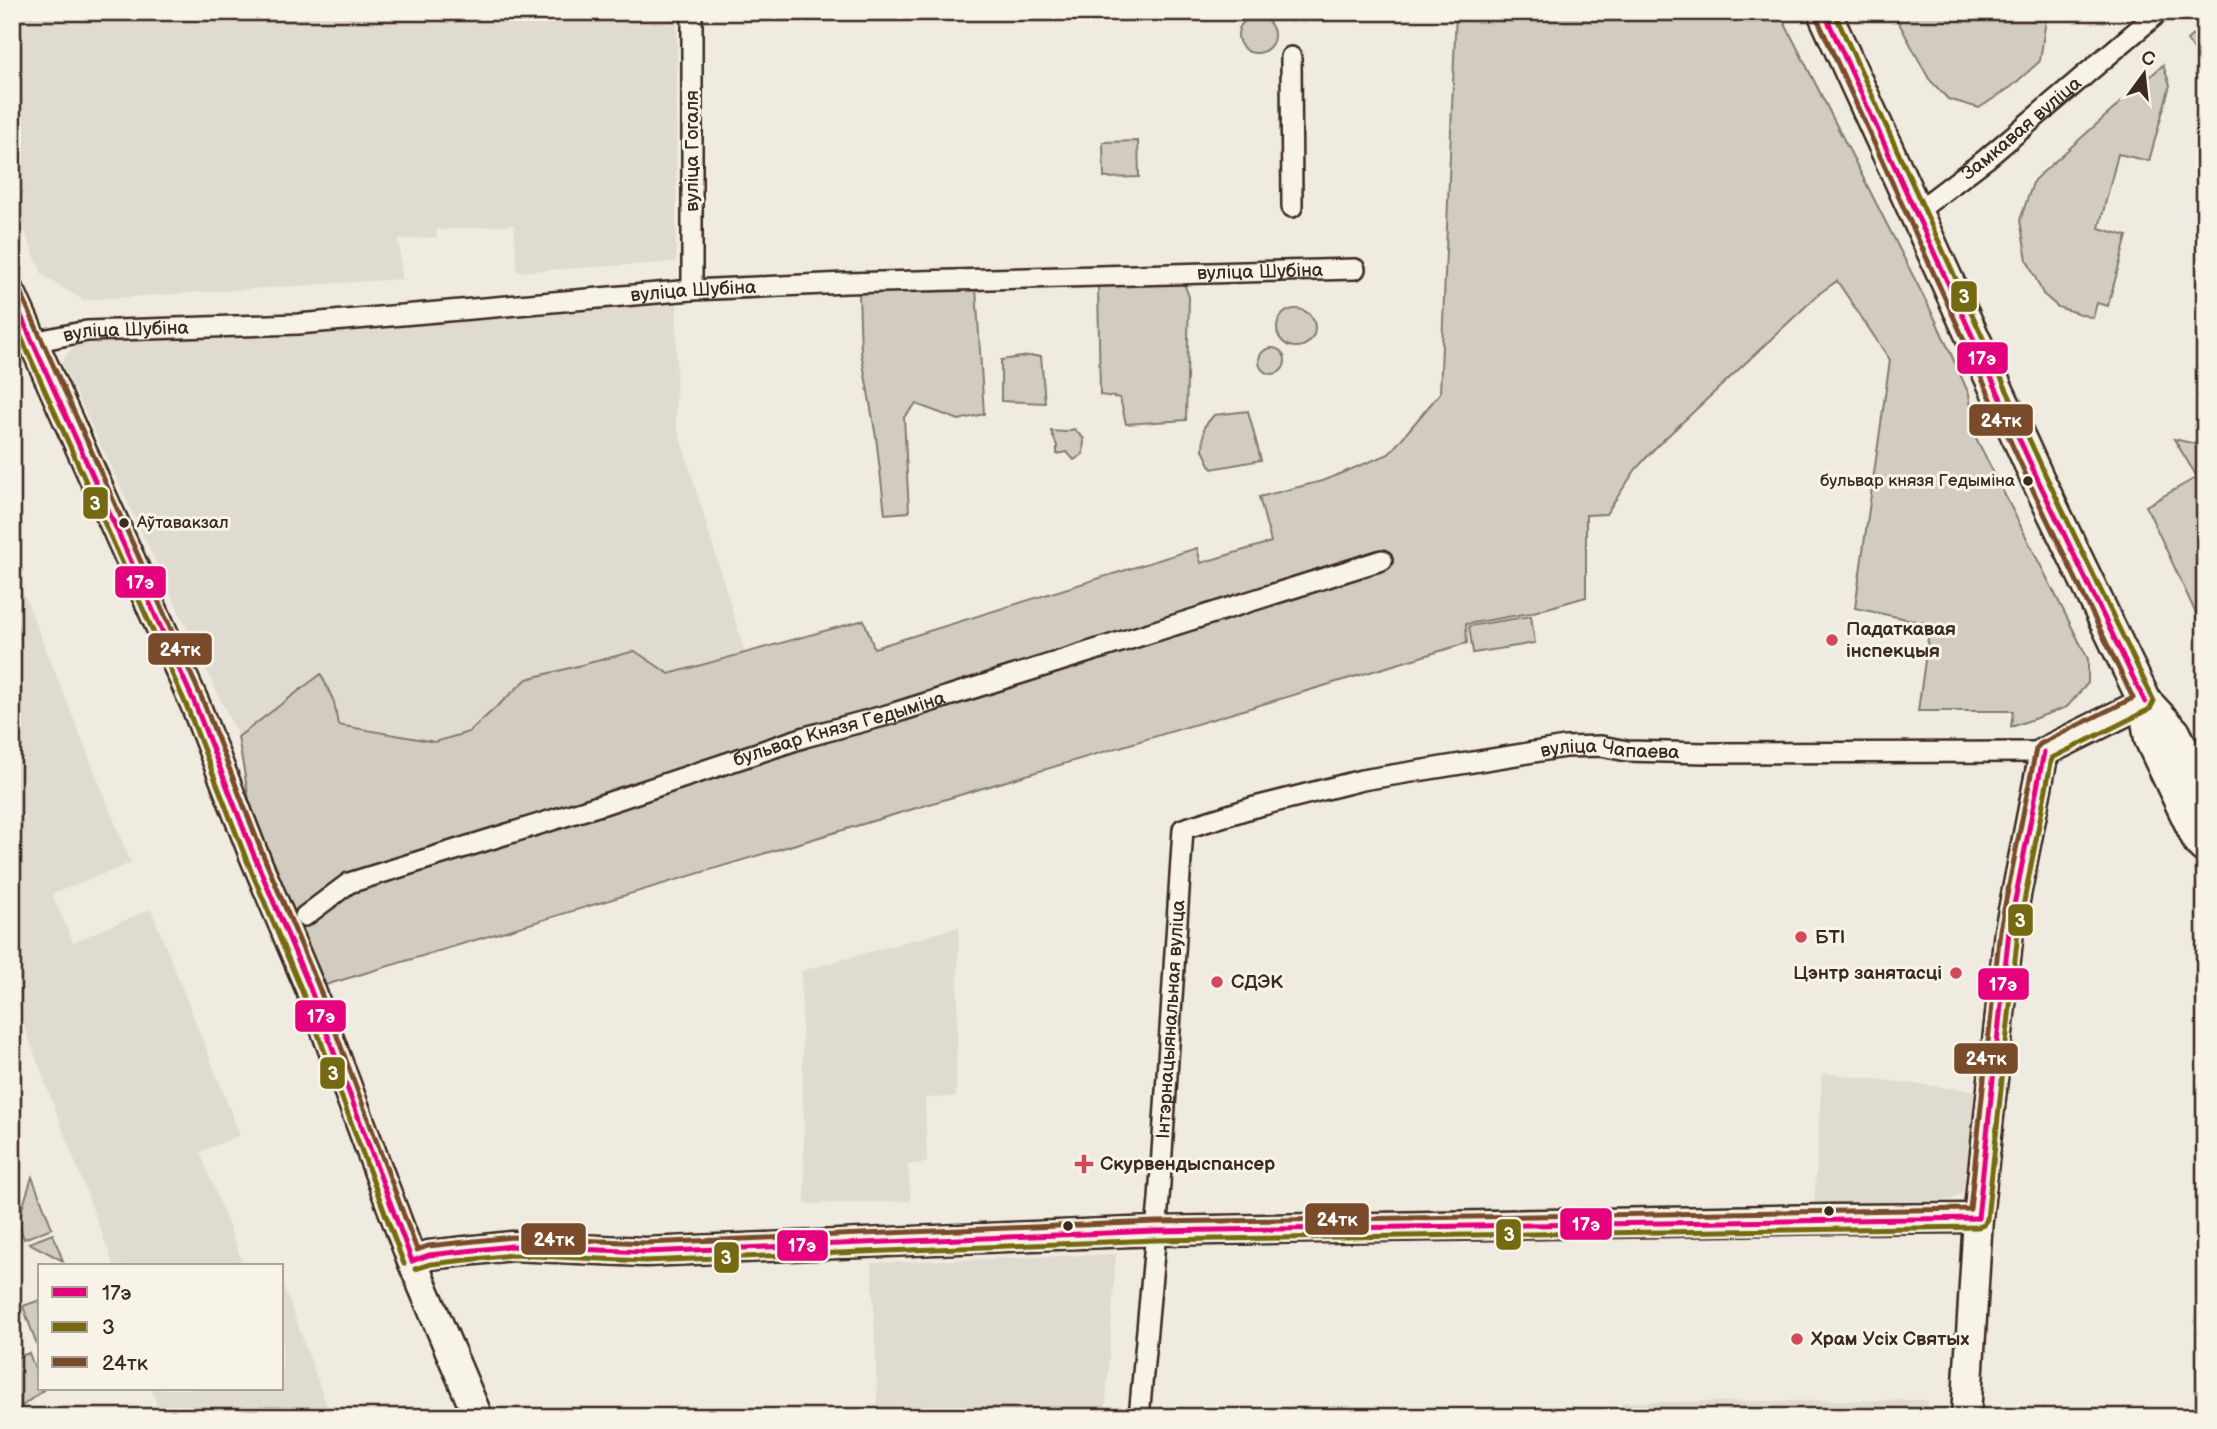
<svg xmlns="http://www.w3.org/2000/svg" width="2217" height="1429" font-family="'Balsamiq Sans',sans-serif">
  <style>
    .built { fill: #e0dbd0 }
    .green { fill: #d1cbc0; stroke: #867a6f; stroke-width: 2 }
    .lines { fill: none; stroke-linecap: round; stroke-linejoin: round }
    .street-casing { stroke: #3b2a1e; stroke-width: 24 }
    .secondary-casing { stroke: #3b2a1e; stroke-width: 33 }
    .primary-casing { stroke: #3b2a1e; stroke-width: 37 }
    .street { stroke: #f7f3e8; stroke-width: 19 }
    .secondary { stroke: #f7f3e8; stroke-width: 28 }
    .primary { stroke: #f7f3e8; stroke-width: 32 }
    .bus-1-casing { stroke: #f7f3e8; stroke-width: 10 }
    .bus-2-casing { stroke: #f7f3e8; stroke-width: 10 }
    .bus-3-casing { stroke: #f7f3e8; stroke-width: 10 }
    .bus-1 { stroke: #e5007d; stroke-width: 5 }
    .bus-2 { stroke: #756a11; stroke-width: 5 }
    .bus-3 { stroke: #7a4b2a; stroke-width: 5 }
    .bus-dot { fill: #3b2a1e; stroke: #f7f3e8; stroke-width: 2.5 }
    .poi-dot { fill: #d1495b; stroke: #f7f3e8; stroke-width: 2.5 }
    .labels { text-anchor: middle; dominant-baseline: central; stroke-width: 6; stroke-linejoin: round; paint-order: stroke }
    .bus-label { font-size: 17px; fill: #3b2a1e; stroke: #f7f3e8; text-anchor: end }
    .street-label { font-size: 19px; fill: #3b2a1e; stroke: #f7f3e8 }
    .poi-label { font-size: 19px; font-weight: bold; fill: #3b2a1e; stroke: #f7f3e8; text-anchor: start }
    .line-badge { stroke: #f7f3e8; stroke-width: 2.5 }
    .badge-label { font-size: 19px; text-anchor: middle; font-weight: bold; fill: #fff }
  </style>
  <rect width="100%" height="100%" fill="#efebe0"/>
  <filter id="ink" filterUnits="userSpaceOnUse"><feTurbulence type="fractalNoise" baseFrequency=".0143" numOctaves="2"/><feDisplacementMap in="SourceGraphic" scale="14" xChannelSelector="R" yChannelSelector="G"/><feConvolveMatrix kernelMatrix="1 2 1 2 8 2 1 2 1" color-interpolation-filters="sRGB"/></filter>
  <g filter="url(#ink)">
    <g class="built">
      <polygon points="12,12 677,12 676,262 517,272 514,225 437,230 437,237 399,240 402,279 83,300 43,276 12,202"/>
      <polygon points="677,299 676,423 745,653 669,675 634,651 527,679 469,732 435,742 337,725 334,702 321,674 238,737 62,363 69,351 80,344"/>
      <polygon points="12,564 131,863 52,894 73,942 151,909 240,1135 200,1152 244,1266 114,1266 12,994"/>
      <polygon points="959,927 956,1097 925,1098 927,1162 908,1165 911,1201 805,1204 801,971"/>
      <polygon points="1822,1073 1976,1091 1968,1178 1962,1193 1951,1200 1814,1205"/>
      <polygon points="1116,1254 1105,1417 878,1417 872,1263"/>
      <polygon points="283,1284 331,1417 162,1417 151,1389 282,1389"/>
      <polygon points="1928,1400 1928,1417 1622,1417 1623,1402"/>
    </g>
    <g class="green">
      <polygon points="1456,12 1779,12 1936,321 1969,394 1976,438 2088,659 2088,683 2067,707 2011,727 2013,711 1918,711 1930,624 1855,608 1890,360 1837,281 1820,293 1656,447 1636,469 1606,514 1586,515 1586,597 1530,613 1466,624 1467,643 322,986 250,805 238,737 321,674 334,702 338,725 435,742 469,732 527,679 635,651 669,674 864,620 874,648 1197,548 1201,563 1271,542 1259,497 1322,481 1389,454 1440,393"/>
      <polygon points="1893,12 2047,12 2040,61 2011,87 1979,108 1948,99 1929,79"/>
      <circle cx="1256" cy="35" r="18"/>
      <polygon points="2205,24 2205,56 2197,54 2187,40"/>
      <polygon points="2163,65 2170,85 2149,161 2118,154 2099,228 2127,236 2108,306 2097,303 2093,318 2058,307 2043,294 2027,260 2020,220 2034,180"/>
      <polygon points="1138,141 1139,177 1104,178 1103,142"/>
      <polygon points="1178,282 1185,286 1189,297 1186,420 1126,424 1120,398 1100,395 1098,285"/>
      <polygon points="976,288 984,414 959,420 916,404 904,417 909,512 885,514 876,437 861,352 859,292"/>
      <circle cx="1296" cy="328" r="19"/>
      <circle cx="1272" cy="361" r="13"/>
      <polygon points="1028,356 1041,356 1045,403 1001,401 1001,360"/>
      <polygon points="1248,411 1261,460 1212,469 1203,450 1204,427 1214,415"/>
      <polygon points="1074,429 1084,439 1083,454 1074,460 1067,452 1057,454 1057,446 1051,431 1065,432"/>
      <polygon points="2174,439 2205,446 2205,633 2146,506 2197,477"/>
      <polygon points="1531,616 1535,643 1473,653 1469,626"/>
      <polygon points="32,1177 52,1228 24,1239 18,1222"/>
      <polygon points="53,1234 63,1261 29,1243"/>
      <polygon points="40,1300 40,1354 23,1306"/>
      <polygon points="29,1353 40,1382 40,1389 43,1390 13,1413 12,1359"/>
    </g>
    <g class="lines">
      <g class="street-casing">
        <g id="street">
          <polyline points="1291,57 1292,207"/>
          <path id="s1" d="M1915 213 1986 159 2159 12"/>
          <polyline points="692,290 692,12"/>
          <path id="s2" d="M33 342 87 331 298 324 692 290 846 283 1355 269"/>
          <path id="s3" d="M305 916 349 883 604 804 805 737 891 714 1382 560"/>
          <path id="s4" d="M1139 1417 1159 1199 1183 829 1251 808 1362 780 1565 747 1601 746 1627 751 1706 753 2044 752"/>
        </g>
      </g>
      <g class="secondary-casing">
        <g id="secondary">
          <polyline points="12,295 195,704 253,853 310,988 412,1261 478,1417"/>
          <polyline points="412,1261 429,1255 512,1246 645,1252 1156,1231 1831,1219 1978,1218"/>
          <polyline points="1966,1417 1978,1218 2009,931 2044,752 2145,702"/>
        </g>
      </g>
      <g class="primary-casing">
        <g id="primary">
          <polyline points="1824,12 2038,480 2145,702 2151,739 2200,842 2205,847"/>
          <polyline points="2145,702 2174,733 2205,796"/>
        </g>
      </g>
      <use href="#street" class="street"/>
      <use href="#secondary" class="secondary"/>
      <use href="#primary" class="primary"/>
      <g class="bus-1-casing">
        <g id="bus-1">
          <polyline points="1824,12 2038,480 2145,702"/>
          <polyline points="12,296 195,704 253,853 310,988 412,1261"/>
          <polyline points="1978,1218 2009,931 2044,752"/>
          <polyline points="412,1261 429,1255 512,1246 645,1252 1156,1231 1978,1218"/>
        </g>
      </g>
      <g class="bus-2-casing">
        <g id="bus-2">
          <polyline points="12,317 187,707 245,856 302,991 404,1264"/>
          <polyline points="415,1269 431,1264 512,1255 645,1261 1156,1240 1978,1227 1984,1225 1987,1219 2018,932 2052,758 2150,709 2154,701 2046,476 1834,12"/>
        </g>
      </g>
      <g class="bus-3-casing">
        <polyline id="bus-3" points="20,291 203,701 261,850 318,985 417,1250 428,1246 512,1237 645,1243 1156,1222 1970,1209 2000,930 2036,749 2040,744 2133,698 2030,484 1816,16"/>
      </g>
      <use href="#bus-1" class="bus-1"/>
      <use href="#bus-2" class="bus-2"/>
      <use href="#bus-3" class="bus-3"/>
    </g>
  </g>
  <g class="bus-dot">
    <circle cx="2028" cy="481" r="6"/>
    <circle cx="124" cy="523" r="6"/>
    <circle cx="1829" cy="1211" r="6"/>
    <circle cx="1068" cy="1226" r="6"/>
  </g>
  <g class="poi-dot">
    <circle cx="1832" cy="640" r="7"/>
    <circle cx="1801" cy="937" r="7"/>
    <circle cx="1956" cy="973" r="7"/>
    <circle cx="1217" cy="982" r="7"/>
    <path d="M1080.5 1153.5h7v7h7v7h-7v7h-7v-7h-7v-7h7z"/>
    <circle cx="1797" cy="1339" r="7"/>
  </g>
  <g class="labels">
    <g class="bus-label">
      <text x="2015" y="481">бульвар князя Гедыміна</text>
      <text x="137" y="523" text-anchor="start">Аўтавакзал</text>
    </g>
    <g class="street-label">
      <text stroke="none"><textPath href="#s1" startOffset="136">Замкавая вуліца</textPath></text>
      <text transform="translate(692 151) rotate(-90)">вуліца Гогаля</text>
      <text stroke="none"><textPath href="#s2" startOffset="1230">вуліца Шубіна</textPath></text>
      <text stroke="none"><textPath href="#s2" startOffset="663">вуліца Шубіна</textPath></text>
      <text stroke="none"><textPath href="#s2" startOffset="94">вуліца Шубіна</textPath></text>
      <text stroke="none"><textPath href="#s3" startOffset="569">бульвар Князя Гедыміна</textPath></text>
      <text stroke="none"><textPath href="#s4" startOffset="1026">вуліца Чапаева</textPath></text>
      <text stroke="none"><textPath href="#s4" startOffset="399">Інтэрнацыянальная вуліца</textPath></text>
    </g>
    <g class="poi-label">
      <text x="1846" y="629">Падаткавая<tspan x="1846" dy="22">інспекцыя</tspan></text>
      <text x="1815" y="937">БТІ</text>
      <text x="1942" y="973" text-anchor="end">Цэнтр занятасці</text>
      <text x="1231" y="982">СДЭК</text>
      <text x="1100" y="1164">Скурвендыспансер</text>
      <text x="1811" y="1339">Храм Усіх Святых</text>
    </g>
  </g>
  <g class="line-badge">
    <rect x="1950" y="280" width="28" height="33" rx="7" fill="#756a11"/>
    <rect x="1956" y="341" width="53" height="34" rx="7" fill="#e5007d"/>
    <rect x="1968" y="403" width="66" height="34" rx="7" fill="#7a4b2a"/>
    <rect x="82" y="486" width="27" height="34" rx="7" fill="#756a11"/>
    <rect x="114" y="565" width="53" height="34" rx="7" fill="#e5007d"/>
    <rect x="147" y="632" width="66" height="34" rx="7" fill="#7a4b2a"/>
    <rect x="2007" y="903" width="27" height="34" rx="7" fill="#756a11"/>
    <rect x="1977" y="967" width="53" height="34" rx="7" fill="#e5007d"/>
    <rect x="294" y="999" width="53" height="34" rx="7" fill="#e5007d"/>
    <rect x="1953" y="1042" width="66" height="33" rx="7" fill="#7a4b2a"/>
    <rect x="319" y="1056" width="27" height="34" rx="7" fill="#756a11"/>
    <rect x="1304" y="1202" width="66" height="34" rx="7" fill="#7a4b2a"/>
    <rect x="1559" y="1207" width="54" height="34" rx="7" fill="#e5007d"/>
    <rect x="1495" y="1218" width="27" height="33" rx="7" fill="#756a11"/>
    <rect x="520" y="1222" width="67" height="34" rx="7" fill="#7a4b2a"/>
    <rect x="776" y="1229" width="53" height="33" rx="7" fill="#e5007d"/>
    <rect x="713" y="1241" width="27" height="33" rx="7" fill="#756a11"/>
  </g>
  <g class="badge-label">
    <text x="1964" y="303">3</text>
    <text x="1982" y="365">17э</text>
    <text x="2001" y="427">24тк</text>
    <text x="95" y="510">3</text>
    <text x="140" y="589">17э</text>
    <text x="180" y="656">24тк</text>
    <text x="2020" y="927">3</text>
    <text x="2003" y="991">17э</text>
    <text x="321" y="1023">17э</text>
    <text x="1986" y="1065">24тк</text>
    <text x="333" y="1080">3</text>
    <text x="1337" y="1226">24тк</text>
    <text x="1586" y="1231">17э</text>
    <text x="1509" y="1241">3</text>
    <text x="554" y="1246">24тк</text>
    <text x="802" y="1252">17э</text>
    <text x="726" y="1264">3</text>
  </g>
  <rect width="2217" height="1429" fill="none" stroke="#f7f3e8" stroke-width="42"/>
  <rect x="21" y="21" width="2175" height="1387" fill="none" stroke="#3b2a1e" stroke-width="2.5" filter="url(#ink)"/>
  <rect x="38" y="1264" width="245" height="126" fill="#f7f3e8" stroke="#aca397" stroke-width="2"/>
  <rect x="52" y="1287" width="35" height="10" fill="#e5007d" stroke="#aca397" stroke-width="2"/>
  <text x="102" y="1300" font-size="21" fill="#3b2a1e">17э</text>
  <rect x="52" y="1322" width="35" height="10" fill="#756a11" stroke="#aca397" stroke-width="2"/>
  <text x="102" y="1334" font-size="21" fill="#3b2a1e">3</text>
  <rect x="52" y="1357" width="35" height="10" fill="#7a4b2a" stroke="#aca397" stroke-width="2"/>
  <text x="102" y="1370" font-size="21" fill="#3b2a1e">24тк</text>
  <g transform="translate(2144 74) rotate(15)" stroke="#f7f3e8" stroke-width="5" paint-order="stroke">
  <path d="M0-5L12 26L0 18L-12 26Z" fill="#3b2a1e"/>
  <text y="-10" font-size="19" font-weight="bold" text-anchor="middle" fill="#3b2a1e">С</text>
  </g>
</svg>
